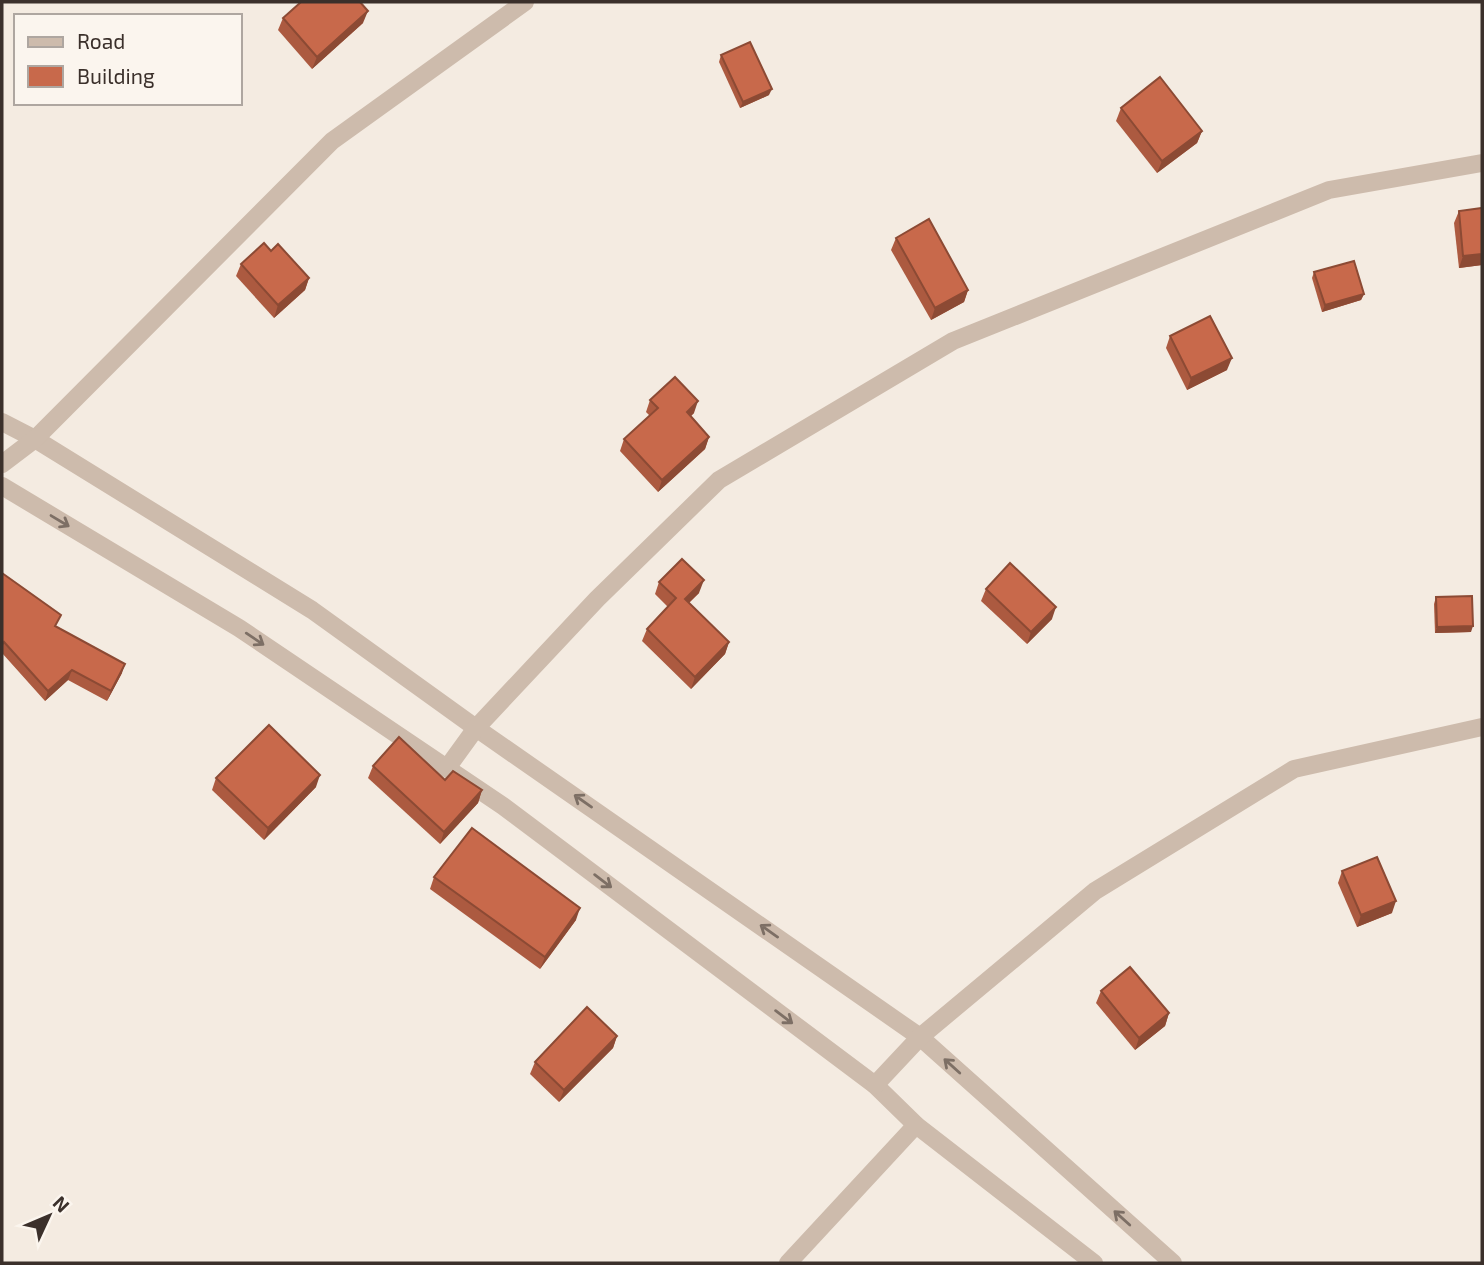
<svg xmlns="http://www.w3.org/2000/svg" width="1484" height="1265" font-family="'Exo 2',sans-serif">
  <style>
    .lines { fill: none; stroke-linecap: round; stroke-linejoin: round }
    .minor { stroke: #cdbbac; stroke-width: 18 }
    .wall { fill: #ac5a40 }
    .shaded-wall { fill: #8c4a34 }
    .building { fill: #c8694b; stroke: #8c4a34; stroke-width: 2 }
    .oneway { stroke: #7d6f65 }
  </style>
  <rect width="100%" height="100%" fill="#f4ebe1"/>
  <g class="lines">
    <g class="minor">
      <polyline points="2,422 35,439 312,610 476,728 920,1037 1173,1263"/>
      <polyline points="2,464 35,439 332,141 525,2"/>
      <polyline points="2,486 239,628 503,806 875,1085 916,1125 1094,1263"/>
      <polyline points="447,768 476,728 597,599 719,480 953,341 1329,190 1482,163"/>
      <polyline points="875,1085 920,1037 1095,891 1294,769 1482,727"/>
      <polyline points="788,1263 916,1125"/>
    </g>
  </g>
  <g class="wall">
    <polygon points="283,18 363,23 312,69 278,30"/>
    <polygon points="721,55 769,95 740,108 719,62"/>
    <polygon points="1121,108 1202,131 1197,143 1157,173 1116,121"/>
    <polygon points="1482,208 1482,265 1459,268 1454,223 1459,211"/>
    <polygon points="896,238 968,290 964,302 931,320 891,250"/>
    <polygon points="271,251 309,278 305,290 274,318 236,276 241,264"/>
    <polygon points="1314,272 1364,294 1361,300 1322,312 1312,278"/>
    <polygon points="1170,336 1227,370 1187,390 1166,348"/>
    <polygon points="650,400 694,413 691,416 709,437 705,449 658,492 620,451 624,439 650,416 646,412"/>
    <polygon points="2,573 56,627 122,673 107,701 68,680 45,701 2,653"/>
    <polygon points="659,582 699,593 689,603 729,642 725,654 691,689 642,641 647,629 668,607 655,594"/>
    <polygon points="986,589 1052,619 1027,644 981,601"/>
    <polygon points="1436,597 1471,632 1435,633 1434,604"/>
    <polygon points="373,766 445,780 482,790 478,803 440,844 368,778"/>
    <polygon points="216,778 316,787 264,840 212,790"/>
    <polygon points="1342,871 1392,913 1357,927 1338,883"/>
    <polygon points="434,877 576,920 540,969 430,889"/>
    <polygon points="1101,991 1169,1013 1165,1026 1135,1050 1096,1003"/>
    <polygon points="617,1036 613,1048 559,1102 530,1074 535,1062"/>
  </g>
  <g class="shaded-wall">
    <polygon points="368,11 363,23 312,69 317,57"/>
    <polygon points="772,89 769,95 740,108 743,102"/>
    <polygon points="1202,131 1197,143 1157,173 1162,161"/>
    <polygon points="1482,254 1482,265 1459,268 1463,256"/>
    <polygon points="309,278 305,290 274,318 278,305"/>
    <polygon points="968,290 964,302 931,320 935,308"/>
    <polygon points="1364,294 1361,300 1322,312 1325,305"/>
    <polygon points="1232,358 1227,370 1187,390 1191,378"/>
    <polygon points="698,401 694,413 682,424 687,412"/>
    <polygon points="709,437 705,449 658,492 662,480"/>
    <polygon points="704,580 699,593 680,611 685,599"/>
    <polygon points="1056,607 1052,619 1027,644 1031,632"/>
    <polygon points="1473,626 1471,632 1435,633 1437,627"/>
    <polygon points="729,642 725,654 691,689 695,677"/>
    <polygon points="125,664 122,673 107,701 111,691"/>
    <polygon points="72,670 68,680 45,701 48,691"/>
    <polygon points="320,775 316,787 264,840 268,828"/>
    <polygon points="482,790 478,803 440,844 444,832"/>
    <polygon points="1396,901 1392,913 1357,927 1361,915"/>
    <polygon points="580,908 576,920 540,969 545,957"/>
    <polygon points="1169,1013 1165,1026 1135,1050 1139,1038"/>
    <polygon points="617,1036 613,1048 559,1102 564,1090"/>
  </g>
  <g class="building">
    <polygon points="301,2 360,2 368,11 317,57 283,18"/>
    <polygon points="750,42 772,89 743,102 721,55"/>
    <polygon points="1160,77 1202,131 1162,161 1121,108"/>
    <polygon points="1482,208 1482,254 1463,256 1459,211"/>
    <polygon points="929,219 968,290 935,308 896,238"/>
    <polygon points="264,243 271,251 278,244 309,278 278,305 241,264"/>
    <polygon points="1354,261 1364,294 1325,305 1314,272"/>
    <polygon points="1210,316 1232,358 1191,378 1170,336"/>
    <polygon points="675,377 698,401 687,412 709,437 662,480 624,439 658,408 650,400"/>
    <polygon points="682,559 704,580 685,599 729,642 695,677 647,629 676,598 659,582"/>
    <polygon points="1010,563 1056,607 1031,632 986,589"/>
    <polygon points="2,573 61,615 55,626 125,664 111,691 72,670 48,691 4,642 2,645"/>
    <polygon points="1472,596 1473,626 1437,627 1436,597"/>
    <polygon points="269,725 320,775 268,828 216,778"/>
    <polygon points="399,737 445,780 453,771 482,790 444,832 373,766"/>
    <polygon points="472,828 580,908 545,957 434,877"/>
    <polygon points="1377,857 1396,901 1361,915 1342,871"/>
    <polygon points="1130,967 1169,1013 1139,1038 1101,991"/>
    <polygon points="587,1007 617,1036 564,1090 535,1062"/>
  </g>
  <defs><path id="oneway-shaft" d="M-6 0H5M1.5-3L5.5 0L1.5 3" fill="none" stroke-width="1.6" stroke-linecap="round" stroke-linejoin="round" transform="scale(1.75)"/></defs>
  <g class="oneway">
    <use href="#oneway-shaft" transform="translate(60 521) rotate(31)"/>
    <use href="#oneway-shaft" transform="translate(255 639) rotate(34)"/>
    <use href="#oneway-shaft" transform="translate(583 801) rotate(-145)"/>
    <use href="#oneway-shaft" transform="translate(603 881) rotate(37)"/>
    <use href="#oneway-shaft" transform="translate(769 931) rotate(-145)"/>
    <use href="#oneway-shaft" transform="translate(784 1017) rotate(37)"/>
    <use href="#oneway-shaft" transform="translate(952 1066) rotate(-138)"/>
    <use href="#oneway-shaft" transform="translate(1122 1218) rotate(-138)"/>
  </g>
  <rect width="1484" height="1265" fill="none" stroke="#3b302b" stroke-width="7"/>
  <rect x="14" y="14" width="228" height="91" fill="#fbf5ee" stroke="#aea6a0" stroke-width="2"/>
  <rect x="28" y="37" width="35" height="10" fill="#cdbbac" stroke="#aea6a0" stroke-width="2"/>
  <text x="77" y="49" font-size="21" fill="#3b302b">Road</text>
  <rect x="28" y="66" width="35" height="21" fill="#c8694b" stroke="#aea6a0" stroke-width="2"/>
  <text x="77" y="84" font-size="21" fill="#3b302b">Building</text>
  <g transform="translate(49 1216) rotate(46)" stroke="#fbf5ee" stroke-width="5" paint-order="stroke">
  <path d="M0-5L12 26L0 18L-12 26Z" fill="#3b302b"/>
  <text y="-10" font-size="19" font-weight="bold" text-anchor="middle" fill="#3b302b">N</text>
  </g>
</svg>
